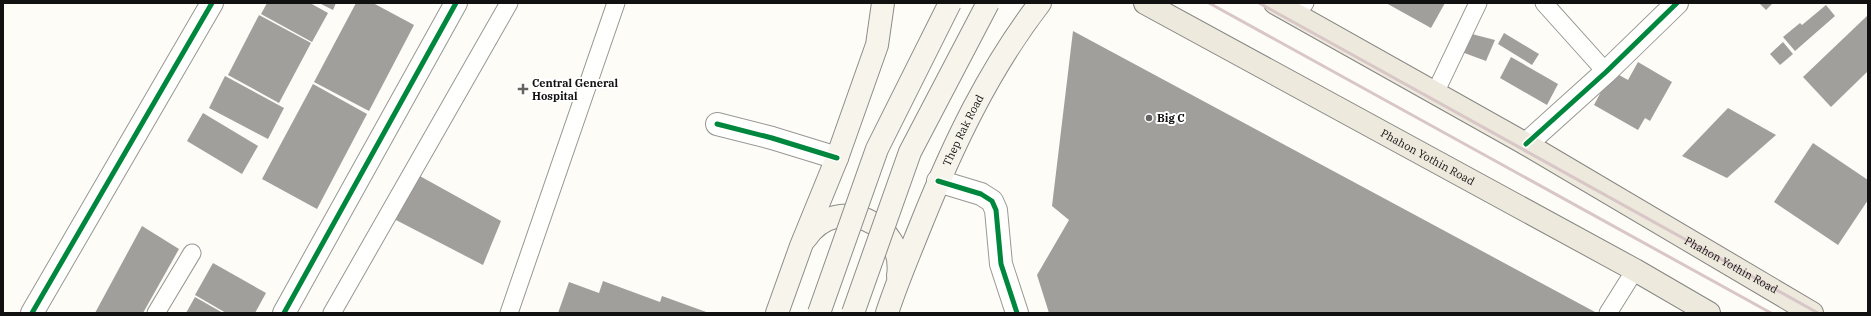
<svg xmlns="http://www.w3.org/2000/svg" width="1871" height="316" font-family="'IBM Plex Serif',serif">
  <style>
    .building { fill: #a19f9c }
    .lines { fill: none; stroke-linecap: round; stroke-linejoin: round }
    .lane-casing { stroke: #979795; stroke-width: 19 }
    .street-casing { stroke: #979795; stroke-width: 24 }
    .secondary-casing { stroke: #8e8d8b; stroke-width: 24 }
    .primary-casing { stroke: #858482; stroke-width: 24 }
    .lane { stroke: #fffffe; stroke-width: 17 }
    .street { stroke: #fffffe; stroke-width: 22 }
    .secondary { stroke: #f6f4eb; stroke-width: 22 }
    .primary { stroke: #ede9dc; stroke-width: 22 }
    .rail { stroke: #d9c6c7; stroke-width: 3 }
    .secondary-bridge-casing { stroke: #8e8d8b; stroke-width: 24; stroke-linecap: butt }
    .secondary-bridge { stroke: #f6f4eb; stroke-width: 22 }
    .cycleway-casing { stroke: #fff; stroke-width: 8 }
    .cycleway { stroke: #00873e; stroke-width: 5 }
    .poi-dot { fill: #646362; stroke: #fff; stroke-width: 1.5 }
    .labels { text-anchor: middle; dominant-baseline: central; stroke-width: 4; stroke-linejoin: round; paint-order: stroke }
    .poi-label { font-size: 11px; font-weight: bold; fill: #111; stroke: #fff; text-anchor: start }
    .street-label { font-size: 11px; fill: #111; stroke: #fff }
  </style>
  <rect width="100%" height="100%" fill="#fdfcf7"/>
  <g class="building">
    <polygon points="267,3 310,3 328,13 312,42 261,14"/>
    <polygon points="319,3 336,3 333,10"/>
    <polygon points="356,3 373,3 414,25 369,111 314,82"/>
    <polygon points="1386,3 1445,3 1431,28"/>
    <polygon points="1759,3 1773,3 1766,10"/>
    <polygon points="1826,5 1835,16 1795,51 1783,37 1800,23 1802,25"/>
    <polygon points="259,15 311,43 279,103 228,75"/>
    <polygon points="1868,15 1868,71 1831,107 1803,77"/>
    <polygon points="1073,31 1469,244 1595,312 1049,313 1037,275 1069,220 1052,206"/>
    <polygon points="1468,33 1495,40 1486,61 1459,51"/>
    <polygon points="1504,33 1539,54 1532,65 1498,44"/>
    <polygon points="1783,42 1793,54 1780,65 1770,54"/>
    <polygon points="1511,57 1558,84 1547,105 1500,78"/>
    <polygon points="1638,62 1672,82 1650,121 1645,118 1638,130 1594,105 1612,71 1628,80"/>
    <polygon points="225,76 284,108 268,139 209,108"/>
    <polygon points="313,84 367,114 317,209 262,179"/>
    <polygon points="1728,108 1776,135 1727,178 1682,156"/>
    <polygon points="203,113 258,146 242,174 187,141"/>
    <polygon points="1813,143 1868,180 1868,200 1838,245 1774,202"/>
    <polygon points="418,175 501,221 483,265 394,219"/>
    <polygon points="142,226 179,249 143,313 95,313"/>
    <polygon points="213,263 266,293 255,313 226,313 195,295"/>
    <polygon points="603,281 660,302 662,296 709,313 558,313 569,282 599,293"/>
    <polygon points="195,297 223,313 186,313"/>
  </g>
  <g class="lines">
    <g class="lane-casing">
      <g id="lane">
        <polyline points="1544,3 1606,72"/>
        <polyline points="1295,14 1305,3"/>
        <polyline points="1435,93 1478,3"/>
        <polyline points="156,313 192,253"/>
        <polyline points="332,313 509,3"/>
        <polyline points="509,313 616,3"/>
        <polyline points="1608,313 1635,270"/>
      </g>
    </g>
    <g class="street-casing">
      <g id="street">
        <polyline points="717,124 772,138 837,158"/>
        <polyline points="1526,144 1606,72 1677,3"/>
        <polyline points="938,181 981,194 992,201 996,210 1001,264 1017,313"/>
        <polyline points="32,313 212,3"/>
        <polyline points="284,313 456,3"/>
      </g>
    </g>
    <g class="secondary-casing">
      <g id="secondary">
        <path d="M806 238C837 192 906 223 898 276"/>
        <polyline points="777,313 801,246 837,158 877,45 883,3"/>
        <path id="s1" d="M887 313C897 282 910 252 922 222 953 145 989 69 1040 3"/>
      </g>
    </g>
    <g class="primary-casing">
      <g id="primary">
        <path id="s2" d="M1145 3 1635 270 1709 313"/>
        <polyline points="1275,3 1526,144 1812,313"/>
      </g>
    </g>
    <use href="#lane" class="lane"/>
    <use href="#street" class="street"/>
    <use href="#secondary" class="secondary"/>
    <use href="#primary" class="primary"/>
    <g class="rail">
      <polyline points="1209,3 1771,313"/>
      <path id="s3" d="M1259 3 1818 313"/>
    </g>
    <g class="secondary-bridge-casing">
      <g id="secondary-bridge">
        <polyline points="819,313 877,149 950,3"/>
        <polyline points="853,313 910,152 988,3"/>
      </g>
    </g>
    <use href="#secondary-bridge" class="secondary-bridge"/>
    <g class="cycleway-casing">
      <g id="cycleway">
        <polyline points="717,124 772,138 837,158"/>
        <polyline points="1526,144 1606,72 1677,3"/>
        <polyline points="938,181 981,194 992,201 996,210 1001,264 1017,313"/>
        <polyline points="32,313 212,3"/>
        <polyline points="284,313 456,3"/>
      </g>
    </g>
    <use href="#cycleway" class="cycleway"/>
  </g>
  <g class="poi-dot">
    <path d="M521 83h4v4h4v4h-4v4h-4v-4h-4v-4h4z"/>
    <circle cx="1149" cy="118" r="4"/>
  </g>
  <g class="labels">
    <g class="poi-label">
      <text x="532" y="83">Central General<tspan x="532" dy="13">Hospital</tspan></text>
      <text x="1157" y="118">Big C</text>
    </g>
    <g class="street-label">
      <text stroke="none"><textPath href="#s1" startOffset="198">Thep Rak Road</textPath></text>
      <text stroke="none"><textPath href="#s2" startOffset="322">Phahon Yothin Road</textPath></text>
      <text stroke="none"><textPath href="#s3" startOffset="540">Phahon Yothin Road</textPath></text>
    </g>
  </g>
  <rect width="1871" height="316" fill="none" stroke="#111111" stroke-width="8"/>
</svg>
